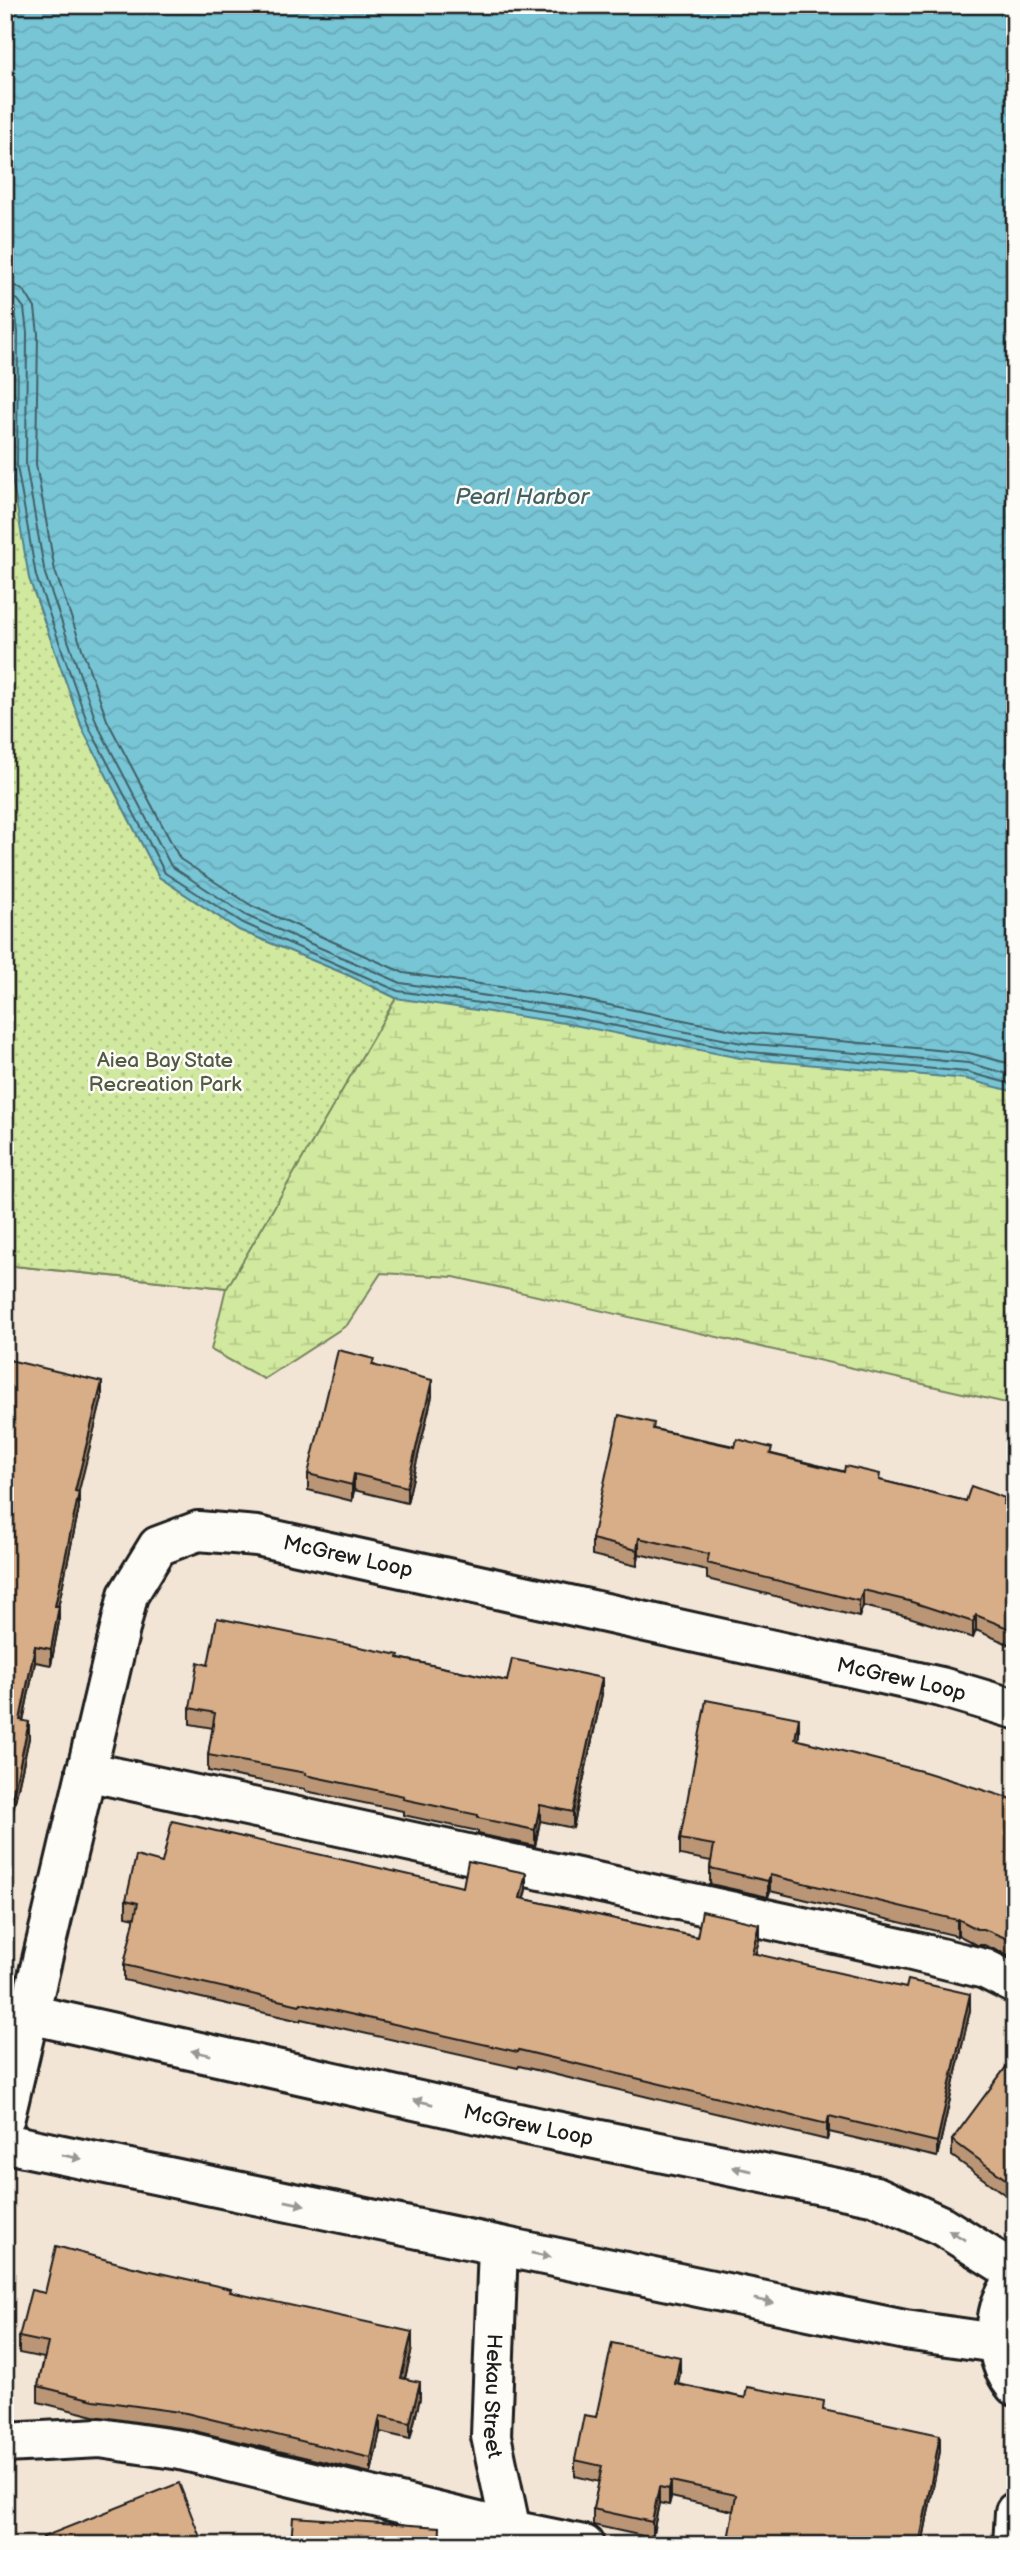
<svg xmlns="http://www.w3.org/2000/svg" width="1020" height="2550" font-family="'Balsamiq Sans',sans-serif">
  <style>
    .wetland { fill: url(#wetland-marsh); stroke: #76825d; stroke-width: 2 }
    .park { fill: url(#park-dots); stroke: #76825d; stroke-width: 2 }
    .water { fill: url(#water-waves); stroke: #53818c; stroke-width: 2 }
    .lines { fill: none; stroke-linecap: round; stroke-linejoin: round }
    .shore { stroke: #416066; stroke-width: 2 }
    .minor-casing { stroke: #1c1c1c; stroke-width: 44 }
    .minor { stroke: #fdfcf7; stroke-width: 38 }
    .wall { fill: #ba9676; stroke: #1c1c1c; stroke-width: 2 }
    .shaded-wall { fill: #977a60; stroke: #1c1c1c; stroke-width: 2 }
    .building { fill: #d8ae89; stroke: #1c1c1c; stroke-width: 2 }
    .oneway { fill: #989794 }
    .labels { text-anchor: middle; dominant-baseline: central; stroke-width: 5; stroke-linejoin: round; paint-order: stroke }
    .park-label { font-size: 21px; fill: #525a43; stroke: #fdfcf7 }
    .street-label { font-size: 21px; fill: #1c1c1c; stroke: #fdfcf7 }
    .water-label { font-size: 23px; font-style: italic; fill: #416066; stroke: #fdfcf7 }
  </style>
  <defs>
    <pattern id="wetland-marsh" width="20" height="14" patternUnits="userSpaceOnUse" patternTransform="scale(1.75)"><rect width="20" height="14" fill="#d1e99e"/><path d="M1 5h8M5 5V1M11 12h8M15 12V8" fill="none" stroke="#b3c788"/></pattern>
    <pattern id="park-dots" width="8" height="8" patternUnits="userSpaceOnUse" patternTransform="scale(1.75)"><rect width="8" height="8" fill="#d1e99e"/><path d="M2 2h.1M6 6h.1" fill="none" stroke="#b3c788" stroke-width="1.8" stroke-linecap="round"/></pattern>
    <pattern id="water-waves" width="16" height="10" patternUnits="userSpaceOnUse" patternTransform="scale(1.75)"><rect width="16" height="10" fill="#78c5d6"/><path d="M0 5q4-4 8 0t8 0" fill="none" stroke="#67a9b7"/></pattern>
  </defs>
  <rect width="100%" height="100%" fill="#f2e5d6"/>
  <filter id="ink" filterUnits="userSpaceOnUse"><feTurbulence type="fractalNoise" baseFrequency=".0143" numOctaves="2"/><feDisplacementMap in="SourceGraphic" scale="14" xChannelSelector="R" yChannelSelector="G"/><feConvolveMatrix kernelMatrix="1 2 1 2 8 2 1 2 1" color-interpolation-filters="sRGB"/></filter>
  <g filter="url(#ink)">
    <polygon class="wetland" points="5,891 1015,1028 1015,1405 454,1277 381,1273 347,1325 264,1379 211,1350 226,1288 5,1265"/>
    <polygon class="park" points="5,285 11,333 29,578 83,730 159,877 239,930 348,975 396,998 227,1288 5,1265"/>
    <polygon class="water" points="5,5 1015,5 1015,1092 966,1079 740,1058 564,1023 396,998 348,975 239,930 159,877 83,730 29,578 10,466 11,333 5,285"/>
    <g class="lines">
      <g class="shore">
        <polyline points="5,285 16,286 25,292 35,308 38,334 36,464 55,571 107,720 180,859 252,906 404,973 569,997 743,1032 969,1053 1015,1065"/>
        <polyline points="5,296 18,300 24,308 27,333 26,465 45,574 97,724 171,866 247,916 401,983 567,1008 742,1043 968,1063 1015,1076"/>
        <polyline points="5,304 11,305 15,309 18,332 17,466 36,576 89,727 165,873 243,923 398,991 566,1016 740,1051 967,1072 1015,1085"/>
      </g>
      <g class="minor-casing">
        <g id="minor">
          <polyline points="86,1771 904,1949 985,1969 1015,1984"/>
          <path id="s1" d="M5 2006 29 2014 536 2127 876 2196 942 2226 1015 2272"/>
          <path id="s2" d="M5 2117 128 1595 158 1546 198 1531 257 1536 941 1687 1015 1709"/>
          <polyline points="5,2143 905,2330 997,2343"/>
          <path id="s3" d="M498 2246 491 2436 514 2545"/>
          <path d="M1015 2278C1010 2287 1002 2298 1000 2308 993 2333 998 2366 1015 2386"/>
          <polyline points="5,2443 100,2438 181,2450 511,2530 584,2545"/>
          <polyline points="1013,2545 1015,2512"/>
        </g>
      </g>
      <use href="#minor" class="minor"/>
    </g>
    <g class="wall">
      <polygon points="5,1359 102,1398 78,1492 79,1508 58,1606 59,1622 51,1665 35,1662 23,1721 29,1738 5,1847"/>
      <polygon points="374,1365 432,1396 407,1503 354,1490 352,1501 308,1490 308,1474"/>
      <polygon points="654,1429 772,1454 966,1501 1005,1505 1015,1508 1015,1647 976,1630 973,1638 909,1617 863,1606 859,1617 707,1579 707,1570 639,1554 637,1566 592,1555 592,1539"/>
      <polygon points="399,1658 507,1681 602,1694 573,1828 540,1821 535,1846 478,1834 478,1831 403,1815 403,1811 305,1791 305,1789 208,1771 208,1755 213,1728 190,1724 190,1708 208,1665"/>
      <polygon points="799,1734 798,1740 1015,1800 1015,1958 984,1945 977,1945 958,1935 957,1936 770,1891 768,1897 710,1884 710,1868 711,1861 680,1855 680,1839"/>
      <polygon points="162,1863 463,1887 526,1889 524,1899 697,1937 759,1940 755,1954 970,2010 937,2157 829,2132 827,2140 519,2066 518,2068 301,2019 300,2021 124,1980 124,1965 135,1918 126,1916 126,1900"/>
      <polygon points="1015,2055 1015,2202 952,2156 952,2140"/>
      <polygon points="133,2267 231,2292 412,2348 405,2379 420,2398 410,2439 380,2432 371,2473 186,2429 94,2416 38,2402 38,2386 44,2358 19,2353 19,2337 45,2293"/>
      <polygon points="680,2373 678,2384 745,2398 824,2411 940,2451 922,2545 728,2545 733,2511 671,2497 669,2505 659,2503 652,2538 593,2525 593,2509 599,2482 575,2476 575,2460 596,2417"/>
    </g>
    <g class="shaded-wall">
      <polygon points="432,1380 432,1396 407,1503 407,1487"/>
      <polygon points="102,1382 102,1398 75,1507 75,1491"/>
      <polygon points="354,1474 354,1490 352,1501 352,1485"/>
      <polygon points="79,1492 79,1508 55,1622 55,1606"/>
      <polygon points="639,1538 639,1554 637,1566 637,1550"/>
      <polygon points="863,1590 863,1606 859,1617 859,1601"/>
      <polygon points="59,1606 59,1622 51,1665 51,1649"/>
      <polygon points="976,1615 976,1630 973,1638 973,1622"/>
      <polygon points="35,1646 35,1662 20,1736 20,1720"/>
      <polygon points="602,1678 602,1694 573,1828 573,1812"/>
      <polygon points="799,1718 799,1734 795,1755 795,1739"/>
      <polygon points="29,1722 29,1738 5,1847 5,1831"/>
      <polygon points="540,1805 540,1821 535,1846 535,1830"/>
      <polygon points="526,1873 526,1889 520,1914 520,1898"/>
      <polygon points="770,1875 770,1891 768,1897 768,1881"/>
      <polygon points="958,1919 958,1935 957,1936 957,1920"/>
      <polygon points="759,1924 759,1940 752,1969 752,1953"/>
      <polygon points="970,1994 970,2010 937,2157 937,2142"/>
      <polygon points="829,2116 829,2132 827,2140 827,2124"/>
      <polygon points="412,2332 412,2348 401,2394 401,2378"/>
      <polygon points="680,2357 680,2373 675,2399 675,2384"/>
      <polygon points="420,2382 420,2398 410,2439 410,2423"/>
      <polygon points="380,2416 380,2432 371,2473 371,2458"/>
      <polygon points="940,2435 940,2451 922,2545 919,2545"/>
      <polygon points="671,2481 671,2497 669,2505 669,2489"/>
      <polygon points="659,2487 659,2503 652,2538 652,2522"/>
    </g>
    <g class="building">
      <polygon points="338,1350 374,1359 372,1365 432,1380 407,1487 354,1474 352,1485 308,1474"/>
      <polygon points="5,1359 102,1382 75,1491 79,1492 55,1606 59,1606 51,1649 35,1646 20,1720 29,1722 5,1831"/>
      <polygon points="619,1415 654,1423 653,1429 735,1447 737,1439 772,1448 770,1454 844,1472 845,1466 880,1474 879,1480 966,1501 971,1486 1005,1498 1003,1504 1015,1508 1015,1631 976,1615 973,1622 909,1601 863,1590 859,1601 707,1563 709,1554 639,1538 637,1550 592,1539"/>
      <polygon points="217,1618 399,1655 398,1658 507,1681 512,1659 602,1678 573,1812 540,1805 535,1830 478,1818 478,1815 403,1799 404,1796 305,1775 306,1773 208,1755 215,1713 190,1708 198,1662 208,1665"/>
      <polygon points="706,1700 799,1718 795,1739 925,1772 1015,1800 1015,1942 984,1929 977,1929 958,1919 957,1920 770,1875 768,1881 710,1868 714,1845 680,1839"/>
      <polygon points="172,1821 463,1887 468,1861 526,1873 520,1898 697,1937 702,1911 759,1924 752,1953 906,1988 908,1980 970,1994 937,2142 829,2116 827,2124 519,2050 518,2052 301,2003 300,2005 124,1965 138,1903 126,1900 136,1856 162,1863"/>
      <polygon points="1015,2055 1015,2186 952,2140"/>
      <polygon points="56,2246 133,2267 231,2289 230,2292 412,2332 401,2378 420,2382 410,2423 380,2416 371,2458 186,2413 94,2400 38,2386 48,2343 19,2337 31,2290 45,2293"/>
      <polygon points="612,2343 680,2357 675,2384 745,2398 747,2387 824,2401 823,2410 940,2435 919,2545 753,2545 728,2540 736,2495 671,2481 669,2489 659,2487 652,2522 593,2509 602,2466 575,2460 584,2415 596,2417"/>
      <polygon points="179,2483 203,2545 46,2545 43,2537"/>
      <polygon points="293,2517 440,2527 439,2545 291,2545"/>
    </g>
    <defs><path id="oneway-solid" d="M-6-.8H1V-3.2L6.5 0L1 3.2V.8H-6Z" transform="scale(1.75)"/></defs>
    <g class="oneway">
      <use href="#oneway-solid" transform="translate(201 2053) rotate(-167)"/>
      <use href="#oneway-solid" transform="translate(423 2102) rotate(-167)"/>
      <use href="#oneway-solid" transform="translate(72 2157) rotate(12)"/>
      <use href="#oneway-solid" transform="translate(742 2169) rotate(-169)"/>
      <use href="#oneway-solid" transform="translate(295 2203) rotate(12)"/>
      <use href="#oneway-solid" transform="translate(957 2235) rotate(-148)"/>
      <use href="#oneway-solid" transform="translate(541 2255) rotate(12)"/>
      <use href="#oneway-solid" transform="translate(764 2301) rotate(12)"/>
    </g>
  </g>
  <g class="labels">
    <g class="park-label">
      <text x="165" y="1060">Aiea Bay State<tspan x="165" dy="24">Recreation Park</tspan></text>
    </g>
    <g class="street-label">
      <text stroke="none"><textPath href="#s2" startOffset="789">McGrew Loop</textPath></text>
      <text stroke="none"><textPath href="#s2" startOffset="1356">McGrew Loop</textPath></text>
      <text stroke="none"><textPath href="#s1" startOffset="537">McGrew Loop</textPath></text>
      <text stroke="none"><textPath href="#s3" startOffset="150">Hekau Street</textPath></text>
    </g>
    <g class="water-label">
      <text x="522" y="497">Pearl Harbor</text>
    </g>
  </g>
  <rect width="1020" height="2550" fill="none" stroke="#fdfcf7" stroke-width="28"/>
  <rect x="14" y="14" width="992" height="2522" fill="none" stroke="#1c1c1c" stroke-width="2.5" filter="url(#ink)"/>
</svg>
